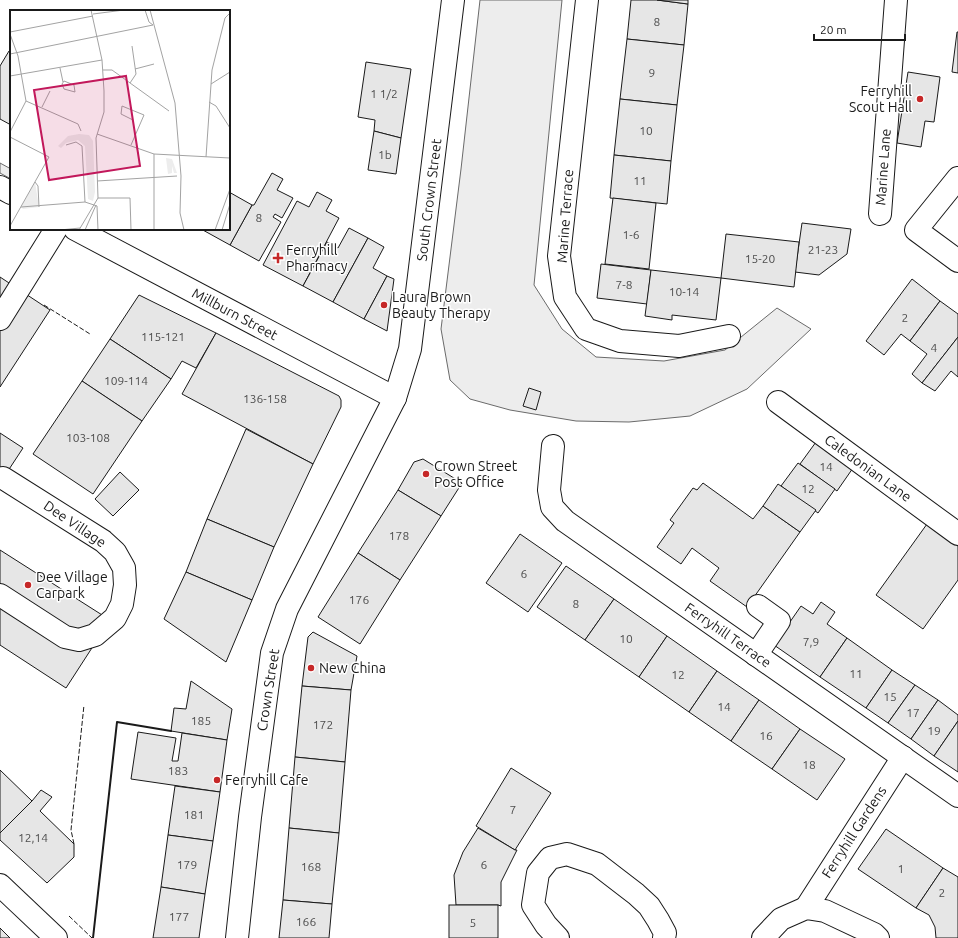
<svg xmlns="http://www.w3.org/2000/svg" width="958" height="938" font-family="Ubuntu,sans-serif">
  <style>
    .built { fill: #ededed; stroke: #6a6a6a }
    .building { fill: #e6e6e6; stroke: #1a1a1a }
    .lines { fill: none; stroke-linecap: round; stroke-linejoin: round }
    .minor-casing { stroke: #1a1a1a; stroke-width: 24 }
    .minor { stroke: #fff; stroke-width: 22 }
    .fence { stroke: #1a1a1a; stroke-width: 1; stroke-dasharray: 5 2; stroke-linecap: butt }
    .wall { stroke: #1a1a1a; stroke-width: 2 }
    .poi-dot { fill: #c62828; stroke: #fff; stroke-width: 1.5 }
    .labels { text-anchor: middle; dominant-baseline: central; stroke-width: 3; stroke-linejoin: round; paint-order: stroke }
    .number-label { font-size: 12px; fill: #4d4d4d }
    .poi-label { font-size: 14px; fill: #1a1a1a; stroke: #fff; text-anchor: start }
    .street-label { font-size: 14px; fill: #1a1a1a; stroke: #fff }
    .inset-road { fill: none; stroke: #a3a3a3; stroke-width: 1 }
    .view { fill: #c2185b; fill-opacity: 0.15; stroke: #c2185b; stroke-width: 2 }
    .inset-edge { fill: none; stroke: #1a1a1a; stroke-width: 2 }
  </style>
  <rect width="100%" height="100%" fill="#fff"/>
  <g class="built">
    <polygon points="480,0 562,0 534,285 562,329 596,357 664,361 725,350 777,308 811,329 747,389 690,416 629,422 576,421 510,410 470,399 450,380 441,329 461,169"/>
    <polygon points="0,163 11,169 11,179 0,173"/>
  </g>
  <g class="building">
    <polygon points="631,0 657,0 688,4 684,45 627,39"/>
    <polygon points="657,0 688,0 688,4"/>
    <polygon points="957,32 958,32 958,73 952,72"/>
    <polygon points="627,39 684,45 677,105 620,99"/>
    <polygon points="9,51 11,53 11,125 0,119 0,66"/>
    <polygon points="366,62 411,69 401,138 374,131 375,120 358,117"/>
    <polygon points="908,72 940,77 934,122 925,121 921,147 897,143"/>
    <polygon points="620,99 677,105 671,161 614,155"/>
    <polygon points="374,131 401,138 396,174 368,170"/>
    <polygon points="614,155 671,161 667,204 610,198"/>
    <polygon points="272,173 283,179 277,190 293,198 282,218 275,214 273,217 281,222 259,261 230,245 252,205 254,205"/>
    <polygon points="229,192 252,205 230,245 201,229 229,229"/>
    <polygon points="317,192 332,200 326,211 339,218 303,286 263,265 297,201 309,207"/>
    <polygon points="613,198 656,203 649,269 605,264"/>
    <polygon points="802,223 851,229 847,254 819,275 795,272"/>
    <polygon points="349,228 368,238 333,302 303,286 327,242 338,248"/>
    <polygon points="726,234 799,242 794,287 721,278"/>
    <polygon points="368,238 384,247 373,268 387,276 364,319 333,302"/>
    <polygon points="601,264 651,270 647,304 597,298"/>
    <polygon points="651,270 721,278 716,320 672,315 672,320 645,316"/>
    <polygon points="387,276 394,279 387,331 364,319"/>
    <polygon points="0,277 50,310 0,387"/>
    <polygon points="912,279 940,301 910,341 901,334 884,355 866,341"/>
    <polygon points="139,295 216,333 196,368 182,361 171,379 110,339"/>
    <polygon points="940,301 958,314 958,337 922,383 912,374 927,354 910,341"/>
    <polygon points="216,333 339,396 341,400 341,407 313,464 182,394"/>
    <polygon points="958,337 958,377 951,371 935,391 922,383"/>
    <polygon points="110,339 171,379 142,421 82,381"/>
    <polygon points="82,381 142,421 93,494 33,454"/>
    <polygon points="529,388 541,392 536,410 523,406"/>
    <polygon points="246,429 313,464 274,547 207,519"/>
    <polygon points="0,433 23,448 0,483"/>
    <polygon points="816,442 853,468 837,491 800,464"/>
    <polygon points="423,459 462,483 441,516 398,490 414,462"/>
    <polygon points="798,463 835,489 818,513 781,486"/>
    <polygon points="120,472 139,490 113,516 95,499"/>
    <polygon points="703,483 753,519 763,506 800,532 747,607 710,581 719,568 692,548 681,564 657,547 674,523 670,520 693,488 697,490"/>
    <polygon points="778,484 816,510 800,532 763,506"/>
    <polygon points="398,490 441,516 400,580 358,553"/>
    <polygon points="207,519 274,547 252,600 186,572"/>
    <polygon points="927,524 958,546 958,580 923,629 876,595"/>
    <polygon points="520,534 562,563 528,612 486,583"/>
    <polygon points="0,550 110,620 66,688 0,645"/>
    <polygon points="358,553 400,580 360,644 318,617"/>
    <polygon points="566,566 614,599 585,640 537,607"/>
    <polygon points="186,572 252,600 226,662 164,619"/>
    <polygon points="614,599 667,636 639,677 585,640"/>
    <polygon points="821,602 835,612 827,624 847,638 820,677 774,645 801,606 813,614"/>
    <polygon points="313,632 357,656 351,690 302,686 308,637"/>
    <polygon points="667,636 717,671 689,712 639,677"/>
    <polygon points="847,638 892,670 866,708 820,677"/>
    <polygon points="892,670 915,685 888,723 866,708"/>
    <polygon points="717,671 759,700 731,741 689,712"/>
    <polygon points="191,681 232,709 227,740 171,731 174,708 186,709"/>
    <polygon points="915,685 938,700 911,739 888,723"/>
    <polygon points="302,686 351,690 345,762 295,757"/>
    <polygon points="759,700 800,729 772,769 731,741"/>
    <polygon points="938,700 958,715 958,721 934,756 911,739"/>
    <polygon points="958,721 958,772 934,756"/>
    <polygon points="800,729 845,759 817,800 772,769"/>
    <polygon points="138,732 176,738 172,761 178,761 182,733 227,740 220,792 131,779"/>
    <polygon points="295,757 345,762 339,833 289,828"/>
    <polygon points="511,768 551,793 515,850 476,826"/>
    <polygon points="0,770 32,801 0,833"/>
    <polygon points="175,786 220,792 213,841 168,835"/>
    <polygon points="41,790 52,797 40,811 74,844 74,857 47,883 0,840 0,833 32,801"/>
    <polygon points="289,828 339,833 332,904 283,900"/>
    <polygon points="478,828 515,850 517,850 501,882 501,906 498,905 456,905 454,875 463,852"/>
    <polygon points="886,829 943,868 916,908 858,869"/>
    <polygon points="168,835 213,841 205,894 161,887"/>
    <polygon points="943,868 958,877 958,938 936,938 935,927 929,915 916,908"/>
    <polygon points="161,887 205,894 199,938 153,938"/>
    <polygon points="283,900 332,904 329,938 279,938"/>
    <rect x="449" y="905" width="49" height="33"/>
    <polygon points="0,928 10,938 0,938"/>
  </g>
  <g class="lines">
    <g class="minor-casing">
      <g id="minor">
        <polyline points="587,0 559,256 565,297 586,329 620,341 679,346 729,336"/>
        <polyline points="958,178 916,230 958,261"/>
        <polyline points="0,187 11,193"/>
        <polyline points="880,214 896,0"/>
        <polyline points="75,229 395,398"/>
        <polyline points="0,319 56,229"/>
        <polyline points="778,402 958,534"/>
        <polyline points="553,446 549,490 552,507 565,521 958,796"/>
        <polyline points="0,595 65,637 79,640 95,635 115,618 122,604 125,585 124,568 115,552 103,541 3,478"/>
        <polyline points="756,655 779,621 758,606"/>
        <polyline points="0,885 56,938"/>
        <polyline points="806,908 903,757"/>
        <polyline points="237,938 250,817 272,653 287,609 395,398 410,349 453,0"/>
        <polyline points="558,938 546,925 533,905 538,873 550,858 567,854 597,864 636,894 649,906 658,920 665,933 664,938"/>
        <polyline points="763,938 781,919 806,908 825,911 874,934 878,938"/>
      </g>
    </g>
    <use href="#minor" class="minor"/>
    <g class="fence">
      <polyline points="44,305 90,334"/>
      <polyline points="74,844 71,830 84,705"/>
      <polyline points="69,916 92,938"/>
    </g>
    <polyline class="wall" points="93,938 117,722 171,731"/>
  </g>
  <g class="poi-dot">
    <circle cx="920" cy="99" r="4"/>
    <path d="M276 252h4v4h4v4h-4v4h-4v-4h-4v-4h4z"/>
    <circle cx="384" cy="305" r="4"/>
    <circle cx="426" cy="474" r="4"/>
    <circle cx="28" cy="585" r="4"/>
    <circle cx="311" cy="668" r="4"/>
    <circle cx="217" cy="780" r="4"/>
  </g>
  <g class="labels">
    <g class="number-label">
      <text x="657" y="21">8</text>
      <text x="652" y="72">9</text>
      <text x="384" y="93">1 1/2</text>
      <text x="646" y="130">10</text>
      <text x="385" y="154">1b</text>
      <text x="640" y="180">11</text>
      <text x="259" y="217">8</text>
      <text x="631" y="234">1-6</text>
      <text x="823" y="249">21-23</text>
      <text x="760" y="258">15-20</text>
      <text x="624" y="284">7-8</text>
      <text x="684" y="291">10-14</text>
      <text x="905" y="317">2</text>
      <text x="163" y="336">115-121</text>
      <text x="934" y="347">4</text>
      <text x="126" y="380">109-114</text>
      <text x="265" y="398">136-158</text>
      <text x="88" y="437">103-108</text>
      <text x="826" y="466">14</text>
      <text x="808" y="488">12</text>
      <text x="399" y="535">178</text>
      <text x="524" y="573">6</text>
      <text x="359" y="599">176</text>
      <text x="576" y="603">8</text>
      <text x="626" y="638">10</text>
      <text x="811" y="641">7,9</text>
      <text x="856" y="673">11</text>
      <text x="678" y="674">12</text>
      <text x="890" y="696">15</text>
      <text x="724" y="706">14</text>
      <text x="913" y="712">17</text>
      <text x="201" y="720">185</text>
      <text x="323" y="724">172</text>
      <text x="934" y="730">19</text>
      <text x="766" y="735">16</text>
      <text x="809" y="764">18</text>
      <text x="178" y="770">183</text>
      <text x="513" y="809">7</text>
      <text x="194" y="814">181</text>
      <text x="33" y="837">12,14</text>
      <text x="187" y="864">179</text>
      <text x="484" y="864">6</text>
      <text x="311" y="866">168</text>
      <text x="901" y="868">1</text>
      <text x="942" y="892">2</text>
      <text x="179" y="916">177</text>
      <text x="306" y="921">166</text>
      <text x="473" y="922">5</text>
    </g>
    <g class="poi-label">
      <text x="912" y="91" text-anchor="end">Ferryhill<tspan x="912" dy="16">Scout Hall</tspan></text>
      <text x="286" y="250">Ferryhill<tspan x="286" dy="16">Pharmacy</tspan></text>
      <text x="392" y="297">Laura Brown<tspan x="392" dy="16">Beauty Therapy</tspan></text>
      <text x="434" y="466">Crown Street<tspan x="434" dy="16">Post Office</tspan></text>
      <text x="36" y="577">Dee Village<tspan x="36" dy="16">Carpark</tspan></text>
      <text x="319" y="668">New China</text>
      <text x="225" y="780">Ferryhill Cafe</text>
    </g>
    <g class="street-label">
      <text transform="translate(883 167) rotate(-86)">Marine Lane</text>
      <text transform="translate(429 200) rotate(-83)">South Crown Street</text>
      <text transform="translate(565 216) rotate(-86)">Marine Terrace</text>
      <text transform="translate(235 314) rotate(28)">Millburn Street</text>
      <text transform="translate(868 468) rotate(36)">Caledonian Lane</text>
      <text transform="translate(75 524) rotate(34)">Dee Village</text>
      <text transform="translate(728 635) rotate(35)">Ferryhill Terrace</text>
      <text transform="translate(268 690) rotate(-81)">Crown Street</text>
      <text transform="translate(854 832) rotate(-57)">Ferryhill Gardens</text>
    </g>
  </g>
  <g transform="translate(10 10)">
    <rect width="220" height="220" fill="#fff"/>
    <path d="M69 124 79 125 83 131 85 182 83 191 78 189 75 136 68 130 56 133 51 138 48 136 58 126ZM156 148 162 149 167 163H164L162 156V163L158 164ZM25 172 29 197 13 199 11 197Z" fill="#ededed"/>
    <path class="inset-road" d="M81 0 92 50 94 81V102L86 128 88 188M135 0 139 12 143 15M140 0 165 93 171 166 170 203 174 220M83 4 114 0M0 22 83 6M0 24 8 46 16 91 0 122M0 44 143 15M50 58 53 72M125 59 144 54M93 60H102L159 101M0 66 92 50M54 71 64 75 65 82 54 79 52 74ZM120 73 126 64 122 36M201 74 220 62M16 91 68 114 71 121M199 92 206 96 220 118M32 97 40 81M87 124 144 144 220 148M0 127 39 147 0 216M56 135 66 132 72 136 75 192M121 135 134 105 112 96 111 104 123 110M144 144V220M196 147 202 60 215 8 220 3M87 171 167 166M25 172 28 176 29 197M88 188H120L121 220M11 197 75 192 87 196 88 220M50 220 70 218M69 220 88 188M75 220 86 195M205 220 220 179M212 220 220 194"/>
    <path class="view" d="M116 66 130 156 39 170 24 80Z"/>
    <rect width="220" height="220" class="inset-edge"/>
  </g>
  <path d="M814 34v6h91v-6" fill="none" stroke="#1a1a1a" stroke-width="2"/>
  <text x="820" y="34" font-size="12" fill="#1a1a1a" stroke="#ffffff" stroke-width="3" paint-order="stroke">20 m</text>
</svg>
